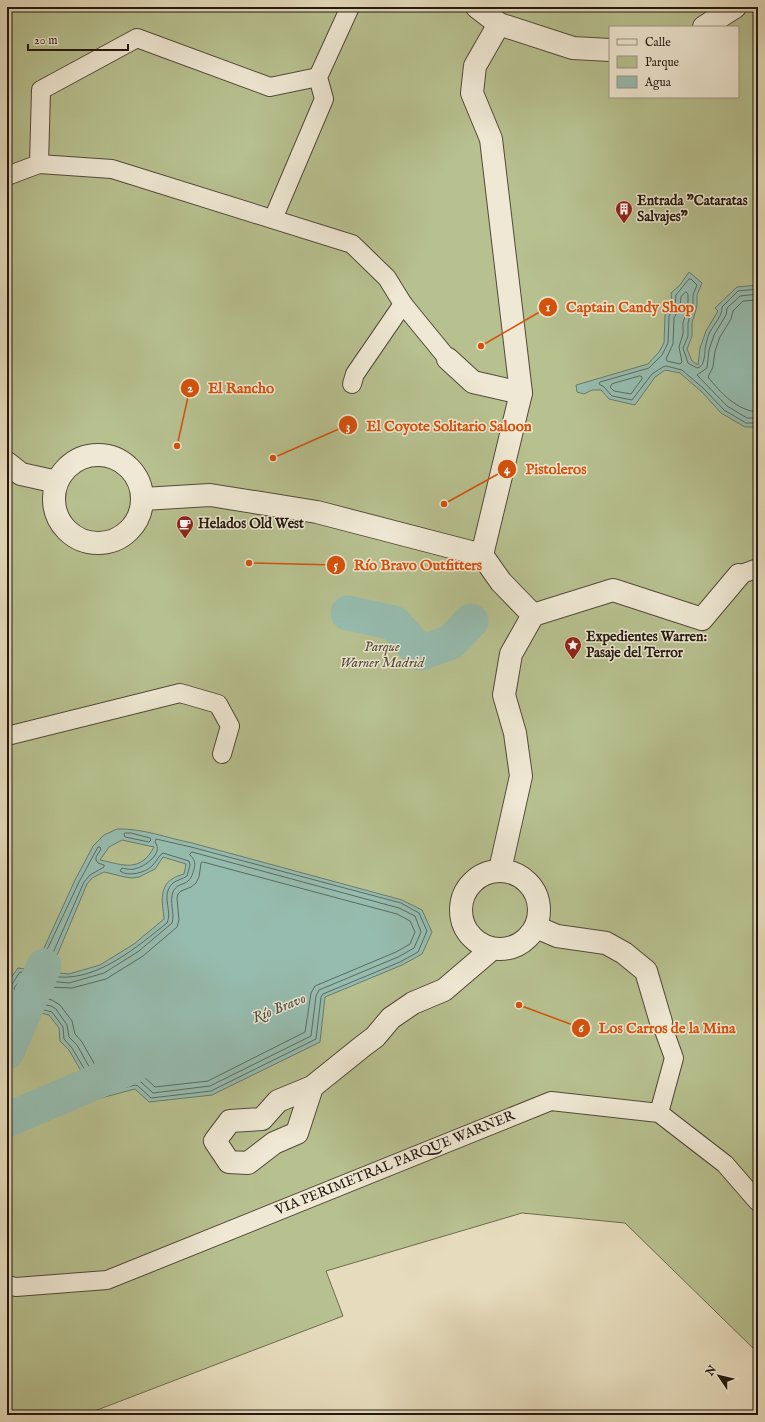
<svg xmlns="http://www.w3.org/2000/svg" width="765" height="1422" font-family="'IM FELL English',serif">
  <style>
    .green { fill: #b7c08f; stroke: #6d6c50; fill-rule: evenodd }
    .water { fill: #96bcaf; stroke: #687a6f; fill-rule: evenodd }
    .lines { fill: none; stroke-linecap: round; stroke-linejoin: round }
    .shore { stroke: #5c6a60; stroke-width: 1 }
    .canal { stroke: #96bcaf; stroke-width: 35 }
    .lane-casing { stroke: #54493b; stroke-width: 20 }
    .street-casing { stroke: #54493b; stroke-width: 24 }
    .lane { stroke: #efe8d4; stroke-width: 18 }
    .street { stroke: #efe8d4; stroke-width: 22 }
    .labels { text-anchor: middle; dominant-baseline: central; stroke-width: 3; stroke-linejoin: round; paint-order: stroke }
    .poi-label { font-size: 14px; font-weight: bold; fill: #231810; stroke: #efe8d4; text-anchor: start }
    .park-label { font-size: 14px; font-style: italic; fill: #4f4a36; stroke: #efe8d4 }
    .street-label { font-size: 14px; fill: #231810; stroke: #efe8d4 }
    .water-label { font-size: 15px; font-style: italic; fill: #4b5148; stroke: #efe8d4 }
    .leader { fill: none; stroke: #d4520c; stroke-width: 1.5 }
    .callout-dot { fill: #d4520c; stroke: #efe8d4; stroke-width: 1.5 }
    .mark-label { font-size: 12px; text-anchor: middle; font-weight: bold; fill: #fff }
    .callout-label { font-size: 15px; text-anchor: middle; font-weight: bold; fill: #d4520c; stroke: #efe8d4; stroke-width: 3; stroke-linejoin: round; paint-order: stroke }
  </style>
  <rect width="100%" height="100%" fill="#e6dcbd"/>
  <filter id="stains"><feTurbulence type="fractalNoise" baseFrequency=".005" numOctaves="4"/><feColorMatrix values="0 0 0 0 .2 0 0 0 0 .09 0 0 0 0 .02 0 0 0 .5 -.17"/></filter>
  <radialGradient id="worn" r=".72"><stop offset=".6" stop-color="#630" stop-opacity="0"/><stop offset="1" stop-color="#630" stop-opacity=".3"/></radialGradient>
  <path class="green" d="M7 7H758V1353L625 1223 522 1213 326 1271 343 1316 84 1415H7ZM610 27H738V97H610Z"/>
  <g class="water">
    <polygon points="689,272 702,283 697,295 697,306 692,323 692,336 687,349 692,361 698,365 700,348 706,331 718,311 715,308 737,287 758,285 758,427 745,427 721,413 702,392 680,373 665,370 655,377 635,405 609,399 601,390 592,390 584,394 577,392 576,385 648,364 659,352 664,343 665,315 672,304 671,293 680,285"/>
    <path d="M117 829C142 828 167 838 192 843L402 900 422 910 432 932 422 954 402 965 325 997 320 1042 212 1095 149 1102 135 1089 97 1099 69 1050 60 1041 59 1028 49 1015 12 1006C5 984 5 986 18 968L34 970 75 880 90 852 93 846 104 835ZM122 840 154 847C140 873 124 865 100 860L109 847ZM163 857 186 864 184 874C180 875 175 877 172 879 158 888 163 906 164 919L134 944 100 965 69 974 50 972 87 884 92 878 104 872 125 877 132 878 139 877 155 869Z"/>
  </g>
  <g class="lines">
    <g class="shore">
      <path d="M758 289 738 291 722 307C722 317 715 322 710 332 708 335 707 340 706 344 704 351 706 367 697 368L688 363 683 348 688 336V323L693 306V295L697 285 691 279H689L676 295 675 306 669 316 668 343 662 355 649 368 600 382 599 384 604 387 612 396 632 400 652 374 663 367 666 366 682 370 704 389 724 410 746 423H758"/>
      <polygon points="686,292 688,294 688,305 683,323 683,334 679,347 682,362 680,364 667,361 666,359 673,344 674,318 680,307 681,297"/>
      <polyline points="758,294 740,296 727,308 726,315 714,335 709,350 707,368 697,375 727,406 747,418 758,418"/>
      <path d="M758 300 743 301 733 311 731 319 720 337 715 351 713 367 708 377C720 392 737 411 758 412"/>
      <polygon points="640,376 642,377 642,379 631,394 614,391 610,387 612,384"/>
      <polygon points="126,833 131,833 150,838 151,840 149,842 125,837 124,834"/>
      <path d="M192 852 399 908 415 916 421 932 414 948 398 957 319 990 316 996 311 1036 210 1086 153 1093 141 1082 136 1080 101 1088 77 1045 69 1037 67 1025 56 1009 51 1006 19 999 14 988 23 977 34 979 41 976 48 981 69 983 104 973 139 951 172 923C175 913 169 902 173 892 179 879 189 890 194 869 196 862 194 859 190 855Z"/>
      <polygon points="203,862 397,914 410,921 415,932 410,944 396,952 315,986 311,993 305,1032 208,1081 155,1087 143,1076 136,1074 104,1081 82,1042 75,1034 72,1021 60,1005 52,1000 24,994 22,988 26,984 34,985 40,983 48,987 72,988 106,979 143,956 177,927 179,920 177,898 178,894 181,891 191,887 196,883 199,877 201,863"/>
      <path d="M7 985 12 984 20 972 33 974 37 971 79 882 98 847H100L101 849 96 857V860L98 863 104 865V867L90 875 84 882 46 969 47 974C51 976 55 976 59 977 99 980 138 946 167 923 173 911 160 895 173 883 177 880 183 879 187 876L190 865 189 861 163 853C158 856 157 861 152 866 145 873 128 877 120 871L122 868C126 869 132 870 134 869 145 867 164 853 155 842L156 839 191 847 401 903 419 913 427 931 418 952 400 962 323 994 321 997 316 1039 211 1091 151 1098 138 1086 135 1085 99 1094 72 1048 64 1039 63 1027 52 1012 16 1003 12 995 7 993"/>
    </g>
    <g class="canal">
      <polyline points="348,613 394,623 421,653 451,642 471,621"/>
      <polyline points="7,1052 44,966"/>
      <polyline points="7,1120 133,1066"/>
    </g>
    <g class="lane-casing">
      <g id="lane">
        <polyline points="39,164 41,90 137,38 270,87 318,77"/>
        <polyline points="7,176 39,164 112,169 352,244 387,278 403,304 448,359"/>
        <polyline points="273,219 324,99 318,77 350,7"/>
        <polyline points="352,384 355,374 403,304"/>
        <polyline points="739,575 758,568"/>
        <polyline points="7,736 180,693 218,704 230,726 222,754"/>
        <polyline points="659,1113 674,1058 661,1022"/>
        <polyline points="7,1285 16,1287 107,1280 551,1101 659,1113 725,1164 758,1202"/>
      </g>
    </g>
    <g class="street-casing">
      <g id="street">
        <polyline points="477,7 499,24 573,48 610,50"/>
        <polyline points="704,27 735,7"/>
        <polyline points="448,359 473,382 521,393"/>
        <circle cx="98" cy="499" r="44"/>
        <polyline points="7,463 21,474 57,482"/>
        <polyline points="143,499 210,495 317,512 482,555 501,582 533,615"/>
        <polyline points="482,555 521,393 491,139 472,93 475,66 499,24"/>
        <polyline points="500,870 521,776 515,733 504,695 511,654 533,615 613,590 702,619 739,575"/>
        <circle cx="500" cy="910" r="39"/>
        <polyline points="536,927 557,936 606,943 624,953 646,971 661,1022"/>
        <polyline points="312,1087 297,1133 274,1143 248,1163 229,1162 215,1141 230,1121 262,1119 278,1101 312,1087 363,1046 375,1037 391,1018 413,1003 444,990 492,949"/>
      </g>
    </g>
    <use href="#lane" class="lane"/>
    <use href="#street" class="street"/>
  </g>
  <defs>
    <g id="building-pin" transform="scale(0.9)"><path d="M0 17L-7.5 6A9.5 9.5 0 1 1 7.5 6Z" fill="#8f2418" stroke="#efe8d4"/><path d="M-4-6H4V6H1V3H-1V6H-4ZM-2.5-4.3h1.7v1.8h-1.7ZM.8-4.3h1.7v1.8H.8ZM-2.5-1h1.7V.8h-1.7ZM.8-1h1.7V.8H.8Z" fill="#fff"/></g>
    <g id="cafe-pin" transform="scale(0.9)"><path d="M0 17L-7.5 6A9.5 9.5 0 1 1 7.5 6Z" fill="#8f2418" stroke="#efe8d4"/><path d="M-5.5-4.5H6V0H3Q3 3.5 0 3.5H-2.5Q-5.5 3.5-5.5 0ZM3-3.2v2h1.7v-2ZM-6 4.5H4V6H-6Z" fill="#fff"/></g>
    <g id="sight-pin" transform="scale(0.9)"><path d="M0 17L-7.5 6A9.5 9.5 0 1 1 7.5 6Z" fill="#8f2418" stroke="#efe8d4"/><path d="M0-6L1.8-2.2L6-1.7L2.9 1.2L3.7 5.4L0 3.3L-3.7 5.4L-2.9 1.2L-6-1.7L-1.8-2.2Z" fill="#fff"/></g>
  </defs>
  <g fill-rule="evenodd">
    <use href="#building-pin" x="624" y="209"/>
    <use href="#cafe-pin" x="185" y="524"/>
    <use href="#sight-pin" x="573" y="645"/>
  </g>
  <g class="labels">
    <g class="poi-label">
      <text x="637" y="201">Entrada "Cataratas<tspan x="637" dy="16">Salvajes"</tspan></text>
      <text x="198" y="524">Helados Old West</text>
      <text x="586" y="637">Expedientes Warren:<tspan x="586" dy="16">Pasaje del Terror</tspan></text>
    </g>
    <g class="park-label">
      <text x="382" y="647">Parque<tspan x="382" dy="16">Warner Madrid</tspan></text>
    </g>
    <g class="street-label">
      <text transform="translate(395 1163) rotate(-22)">VIA PERIMETRAL PARQUE WARNER</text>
    </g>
    <g class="water-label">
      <text transform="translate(279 1008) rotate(-22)">Río Bravo</text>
    </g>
  </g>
  <path class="leader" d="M481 346L548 307M177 446L190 388M273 458L348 425M444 504L507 469M249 563L336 565M519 1005L581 1028"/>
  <g class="callout-dot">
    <circle cx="481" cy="346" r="4"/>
    <circle cx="177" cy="446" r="4"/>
    <circle cx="273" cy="458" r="4"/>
    <circle cx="444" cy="504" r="4"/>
    <circle cx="249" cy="563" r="4"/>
    <circle cx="519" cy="1005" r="4"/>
    <circle cx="548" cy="307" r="10"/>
    <circle cx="190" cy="388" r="10"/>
    <circle cx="348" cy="425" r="10"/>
    <circle cx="507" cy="469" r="10"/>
    <circle cx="336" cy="565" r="10"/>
    <circle cx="581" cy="1028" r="10"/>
  </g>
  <g class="mark-label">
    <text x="548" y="311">1</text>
    <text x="190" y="392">2</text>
    <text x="348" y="430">3</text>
    <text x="507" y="473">4</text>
    <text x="336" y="569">5</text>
    <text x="581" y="1032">6</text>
  </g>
  <g class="callout-label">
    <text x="630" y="312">Captain Candy Shop</text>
    <text x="241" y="393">El Rancho</text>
    <text x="449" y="431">El Coyote Solitario Saloon</text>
    <text x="556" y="474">Pistoleros</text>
    <text x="418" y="570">Río Bravo Outfitters</text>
    <text x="667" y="1033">Los Carros de la Mina</text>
  </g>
  <rect width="765" height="1422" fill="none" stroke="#e6dcbd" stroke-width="24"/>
  <rect x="8" y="8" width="749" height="1406" fill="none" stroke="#231810" stroke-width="2"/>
  <rect x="12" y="12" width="741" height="1398" fill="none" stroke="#231810"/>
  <rect x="609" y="26" width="130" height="72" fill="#efe8d4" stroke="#9d9586"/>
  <rect x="617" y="39" width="20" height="6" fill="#efe8d4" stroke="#9d9586"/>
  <text x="645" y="46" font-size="12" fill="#231810">Calle</text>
  <rect x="617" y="56" width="20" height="12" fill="#b7c08f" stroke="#9d9586"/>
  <text x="645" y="66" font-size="12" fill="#231810">Parque</text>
  <rect x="617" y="76" width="20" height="12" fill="#96bcaf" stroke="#9d9586"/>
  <text x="645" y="86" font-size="12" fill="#231810">Agua</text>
  <g transform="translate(719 1376) rotate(305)" stroke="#efe8d4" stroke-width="3" paint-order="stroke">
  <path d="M0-3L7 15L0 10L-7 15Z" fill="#231810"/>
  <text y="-6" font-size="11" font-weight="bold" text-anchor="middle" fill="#231810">N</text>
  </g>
  <path d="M28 44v6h100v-6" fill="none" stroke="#231810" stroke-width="2"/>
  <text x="34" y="44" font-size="12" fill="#231810" stroke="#efe8d4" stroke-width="3" paint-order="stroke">20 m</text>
  <rect width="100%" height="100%" filter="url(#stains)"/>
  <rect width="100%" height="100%" fill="url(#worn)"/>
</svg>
